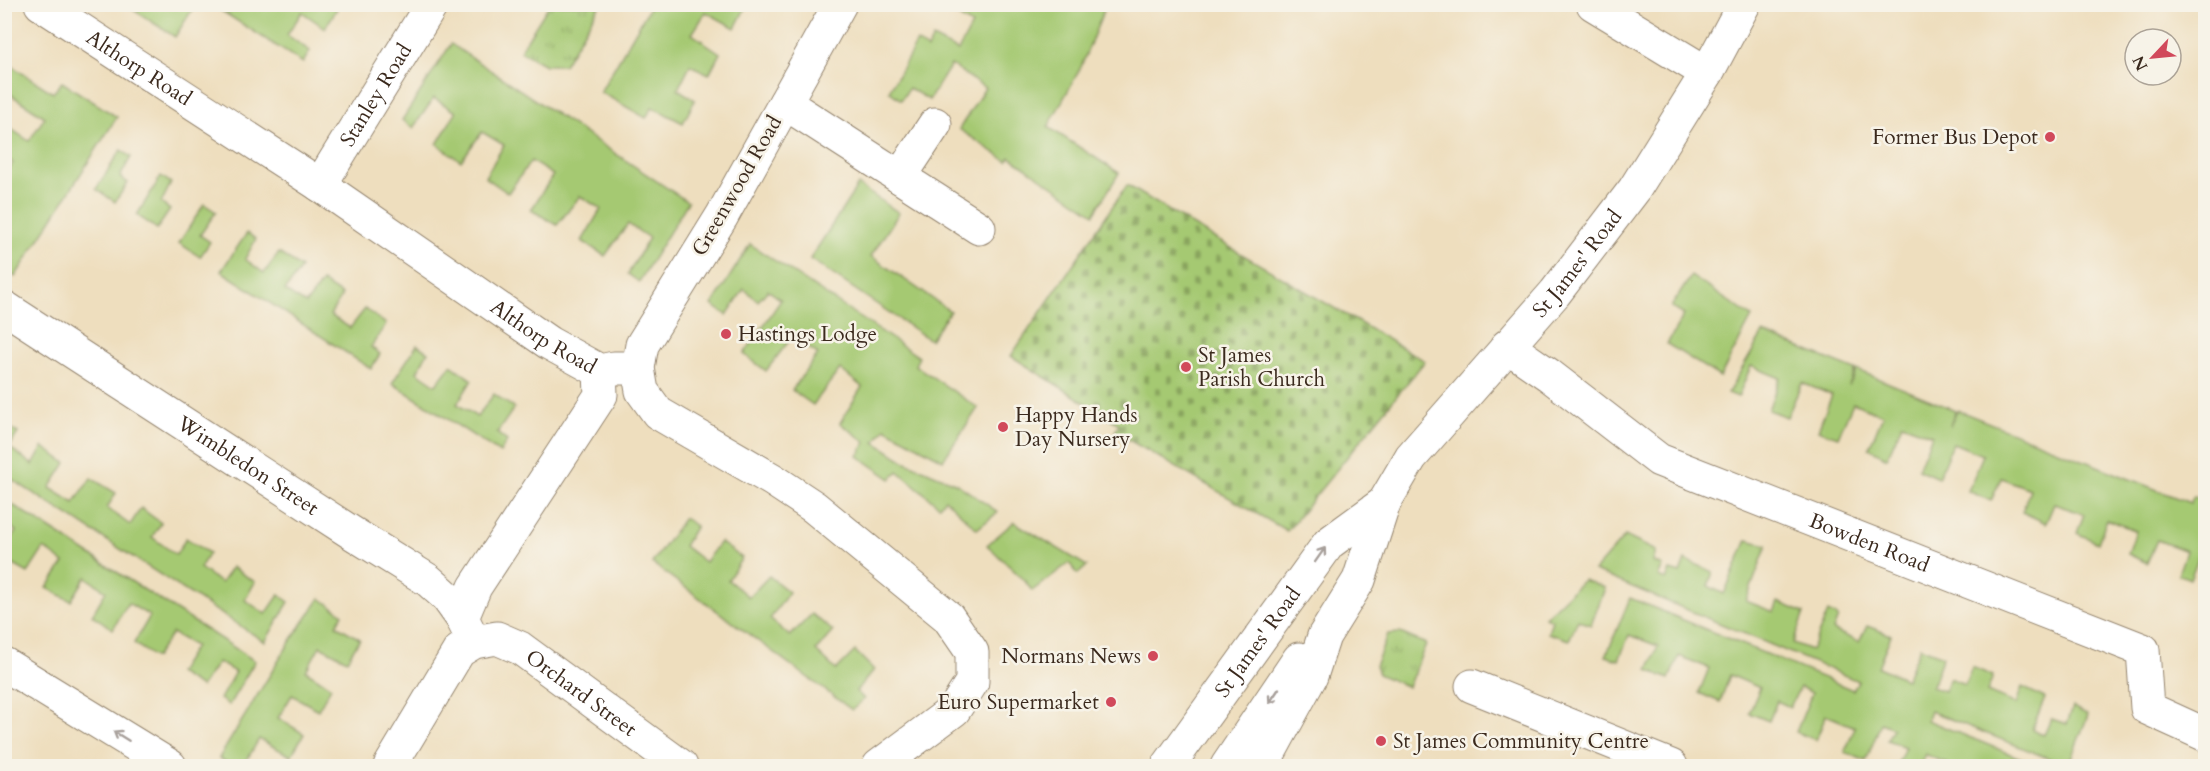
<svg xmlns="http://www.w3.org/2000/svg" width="2210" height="771" font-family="Cardo,serif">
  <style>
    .grass { fill: url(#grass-tufts); stroke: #707a48; stroke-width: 1.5 }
    .cemetery { fill: url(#cemetery-stones); stroke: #707a48; stroke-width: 1.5 }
    .garden { fill: #a5c972; stroke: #707a48; stroke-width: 1.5 }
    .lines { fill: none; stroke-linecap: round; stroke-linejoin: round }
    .minor-casing { stroke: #94846e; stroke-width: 35 }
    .major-casing { stroke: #94846e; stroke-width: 35 }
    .minor { stroke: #fff; stroke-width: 33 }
    .major { stroke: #fff; stroke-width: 33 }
    .oneway { stroke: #a79f9a }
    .poi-dot { fill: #d1495b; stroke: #f7f3e8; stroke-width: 2 }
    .labels { text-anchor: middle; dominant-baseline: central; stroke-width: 5; stroke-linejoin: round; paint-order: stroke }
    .street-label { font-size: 21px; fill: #3b2a1e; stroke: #f7f3e8 }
    .poi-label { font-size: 21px; fill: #3b2a1e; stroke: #f7f3e8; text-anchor: start }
  </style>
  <defs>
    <pattern id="grass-tufts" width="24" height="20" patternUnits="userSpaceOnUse" patternTransform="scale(1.5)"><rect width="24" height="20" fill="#a5c972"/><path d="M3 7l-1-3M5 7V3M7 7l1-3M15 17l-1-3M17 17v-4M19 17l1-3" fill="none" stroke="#88a35d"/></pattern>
    <pattern id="cemetery-stones" width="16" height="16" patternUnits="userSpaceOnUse" patternTransform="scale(1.5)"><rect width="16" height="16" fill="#a5c972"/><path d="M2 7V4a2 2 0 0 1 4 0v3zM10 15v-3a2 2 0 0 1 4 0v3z" fill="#88a35d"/></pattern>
  </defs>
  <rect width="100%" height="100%" fill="#f7f3e8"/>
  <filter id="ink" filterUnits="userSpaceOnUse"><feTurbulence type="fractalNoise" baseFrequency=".0167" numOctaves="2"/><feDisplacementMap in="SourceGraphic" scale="12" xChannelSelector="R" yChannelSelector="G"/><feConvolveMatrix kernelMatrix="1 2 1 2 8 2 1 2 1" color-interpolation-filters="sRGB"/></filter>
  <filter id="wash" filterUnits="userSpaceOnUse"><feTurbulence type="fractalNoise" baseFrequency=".008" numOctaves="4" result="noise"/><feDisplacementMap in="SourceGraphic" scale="24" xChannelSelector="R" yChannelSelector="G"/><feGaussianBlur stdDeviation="1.35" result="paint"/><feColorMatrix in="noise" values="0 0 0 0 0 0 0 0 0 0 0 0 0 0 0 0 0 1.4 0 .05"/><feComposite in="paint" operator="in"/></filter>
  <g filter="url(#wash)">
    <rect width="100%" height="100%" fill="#eedebe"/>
    <g class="grass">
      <polygon points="549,5 600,5 564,65 545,65 520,51"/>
      <polygon points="1400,633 1426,644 1408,687 1378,674 1375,666 1388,634"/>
    </g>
    <polygon class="cemetery" points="1127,185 1197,228 1425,361 1287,531 1115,432 1119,424 1011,356"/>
    <g class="garden">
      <polygon points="220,4 330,4 337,9 325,28 302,12 287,35 310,51 303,63 217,8"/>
      <polygon points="126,5 195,5 175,37"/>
      <polygon points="651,5 747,5 735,28 706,12 692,34 720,53 709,74 690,65 678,89 695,100 683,123 652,107 646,118 600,92"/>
      <polygon points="948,5 1106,5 1081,67 1048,127 1119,173 1094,214 1010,157 1007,161 959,129 985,88 951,65 929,100 909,88 901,100 889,91 917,42 927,49 933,38 958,51 972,25 946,9"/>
      <polygon points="451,44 688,202 639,282 628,274 649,238 628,224 605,256 582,241 601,209 580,196 557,225 531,210 553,175 531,161 508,193 485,177 504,145 482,132 461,161 437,144 456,112 434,98 413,128 402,120"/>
      <polygon points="10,65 53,93 62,82 117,117 15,277 5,270 5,174 13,163 5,157 5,125 29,141 45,117 5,91 5,74"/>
      <polygon points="121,150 131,157 120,177 128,183 115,202 96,189"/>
      <polygon points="161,176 171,183 161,203 170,210 157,229 137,215"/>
      <polygon points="858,185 899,213 871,256 950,311 930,340 810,259"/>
      <polygon points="204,204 216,212 200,235 210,242 200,257 179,243"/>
      <polygon points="247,233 256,239 245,259 264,273 279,253 301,268 285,291 306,304 322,282 342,295 330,315 350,328 365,309 386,324 371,347 380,354 371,369 221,271"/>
      <polygon points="750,244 919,357 915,365 978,408 943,460 885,428 875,442 904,461 957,484 998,512 977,529 945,499 939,506 898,471 891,479 858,456 866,442 840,423 862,387 840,369 813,405 792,390 818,354 792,337 766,371 744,354 781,300 768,290 758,301 744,289 727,315 712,305"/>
      <polygon points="1691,276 1752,317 1720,377 1667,344 1684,315 1671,307"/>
      <polygon points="1763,333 1855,370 1849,386 1857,370 1955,410 1950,426 1957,410 2190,503 2194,496 2205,500 2205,540 2190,579 2178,574 2186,551 2157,540 2147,563 2128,554 2136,531 2107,519 2098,543 2077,533 2084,514 2054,504 2046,523 2022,512 2030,489 2001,478 1991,501 1968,491 1983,455 1953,443 1938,478 1918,469 1932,435 1902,424 1887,458 1869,448 1883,415 1853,403 1838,437 1818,430 1832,395 1802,383 1787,417 1768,410 1780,378 1751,366 1738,397 1728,393"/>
      <polygon points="417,345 428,352 417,372 436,385 451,365 472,380 457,404 477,417 494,394 514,408 497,433 507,441 500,453 392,383"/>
      <polygon points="4,424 18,433 9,447 33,465 43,447 66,463 50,488 74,503 91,478 116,493 107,508 130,525 141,508 161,523 152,537 176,555 186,538 209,553 200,568 221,583 232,567 255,582 245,600 266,614 279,595 289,602 265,642 5,475"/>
      <polygon points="5,500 255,661 229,705 220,699 235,672 218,662 201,687 178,673 195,646 172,633 155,658 134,643 150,616 128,603 113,629 92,615 106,591 86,577 71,601 47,588 64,563 44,548 28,573 5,560 5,550 16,531 5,523"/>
      <polygon points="684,518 696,526 684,546 705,562 720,542 742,558 728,580 749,597 769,576 789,592 770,619 790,636 812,614 833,631 816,651 836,670 855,651 874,670 856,691 864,699 852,710 652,563"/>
      <polygon points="1014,522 1087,566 1078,574 1069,563 1032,591 1025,581 987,545"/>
      <polygon points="1625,536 1656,551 1653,562 1663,566 1658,577 1666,580 1670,570 1680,573 1685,560 1713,572 1708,586 1724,594 1747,540 1767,545 1746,601 1774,612 1778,602 1804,613 1793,643 1811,650 1828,612 1838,617 1833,630 1859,642 1867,626 1891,635 1878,667 1906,679 1920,647 1943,656 1932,687 1944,691 1950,678 1965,685 1972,667 1993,676 1987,692 2016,704 2022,687 2045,698 2032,729 2044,735 2051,719 2067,724 2073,707 2088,715 2068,766 1930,711 1927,720 2040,766 1952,766 1925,754 1920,766 1897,766 1905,747 1887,740 1893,728 1881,723 1866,761 1845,752 1855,727 1826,715 1816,740 1796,732 1812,693 1800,687 1790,707 1777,701 1769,721 1749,713 1760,688 1730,675 1720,702 1699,693 1709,668 1679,656 1669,679 1648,670 1658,646 1629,635 1619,660 1606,656 1630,598 1853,690 1858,681 1594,571"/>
      <polygon points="1583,580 1605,588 1591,625 1578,620 1569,640 1548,633 1552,620 1545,617"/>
      <polygon points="320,598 343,614 336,625 360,639 347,660 320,646 306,671 331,687 318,710 292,695 278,718 304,734 291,756 259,739 247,760 256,766 232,766 219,758 290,642"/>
    </g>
  </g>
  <g filter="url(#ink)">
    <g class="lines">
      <g class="minor-casing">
        <g id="minor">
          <path id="s1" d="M41 4 320 185 549 343 600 371 614 368H638"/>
          <polyline points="840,4 722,216 642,345 638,368 642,391 658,413 773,480 814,507 948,617 972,652 972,682 954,710 879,766"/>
          <polyline points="1593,4 1707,73"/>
          <polyline points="785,103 979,228"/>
          <polyline points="900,177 935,124"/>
          <path id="s2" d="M320 185 432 4"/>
          <path id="s3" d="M4 307 349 531 428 580 447 597 462 618 474 642"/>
          <path id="s4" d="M1507 346 1549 375 1659 460 2143 650 2147 708 2206 735"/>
          <polyline points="462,618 475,587 601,395 600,371"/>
          <polyline points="4,664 170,766"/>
          <polyline points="1472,686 1671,766"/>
          <path id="s5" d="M390 766 459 651 474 642 497 638 520 648 681 766"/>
        </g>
      </g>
      <g class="major-casing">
        <g id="major">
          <path id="s6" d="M1168 766 1329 543 1384 503"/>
          <polyline points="1227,766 1299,659"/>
          <path id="s7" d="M1262 766 1311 676 1324 636 1359 580 1384 503 1411 457 1555 293 1634 190 1707 73 1744 4"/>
        </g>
      </g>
      <use href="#minor" class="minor"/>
      <use href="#major" class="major"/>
    </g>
    <defs><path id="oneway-shaft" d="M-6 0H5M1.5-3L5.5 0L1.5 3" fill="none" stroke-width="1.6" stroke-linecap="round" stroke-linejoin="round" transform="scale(1.5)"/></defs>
    <g class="oneway">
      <use href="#oneway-shaft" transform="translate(1320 555) rotate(-55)"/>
      <use href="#oneway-shaft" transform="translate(1274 696) rotate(124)"/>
      <use href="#oneway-shaft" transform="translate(121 736) rotate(-148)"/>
    </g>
  </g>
  <g class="poi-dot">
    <circle cx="2050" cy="137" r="6"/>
    <circle cx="726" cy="334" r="6"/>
    <circle cx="1186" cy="367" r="6"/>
    <circle cx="1003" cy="427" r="6"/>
    <circle cx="1153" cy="656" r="6"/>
    <circle cx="1111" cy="702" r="6"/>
    <circle cx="1381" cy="741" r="6"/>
  </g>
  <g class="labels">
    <g class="street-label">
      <text stroke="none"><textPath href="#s1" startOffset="117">Althorp Road</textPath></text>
      <text stroke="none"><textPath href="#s2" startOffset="106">Stanley Road</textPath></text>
      <text transform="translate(737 186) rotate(-60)">Greenwood Road</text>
      <text stroke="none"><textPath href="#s7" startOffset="600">St James' Road</textPath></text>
      <text stroke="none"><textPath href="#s1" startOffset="603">Althorp Road</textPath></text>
      <text stroke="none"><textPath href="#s3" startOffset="291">Wimbledon Street</textPath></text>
      <text stroke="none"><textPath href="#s4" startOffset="416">Bowden Road</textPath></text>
      <text stroke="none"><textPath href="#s6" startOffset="153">St James' Road</textPath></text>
      <text stroke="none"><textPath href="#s5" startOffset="276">Orchard Street</textPath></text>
    </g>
    <g class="poi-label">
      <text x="2038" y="137" text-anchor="end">Former Bus Depot</text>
      <text x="738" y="334">Hastings Lodge</text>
      <text x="1198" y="355">St James<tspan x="1198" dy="24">Parish Church</tspan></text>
      <text x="1015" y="415">Happy Hands<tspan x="1015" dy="24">Day Nursery</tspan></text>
      <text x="1141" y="656" text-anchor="end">Normans News</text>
      <text x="1099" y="702" text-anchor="end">Euro Supermarket</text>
      <text x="1393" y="741">St James Community Centre</text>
    </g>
  </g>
  <rect width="2210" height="771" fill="none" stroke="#f7f3e8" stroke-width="24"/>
  <g transform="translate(2153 57) rotate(244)"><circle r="28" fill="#f7f3e8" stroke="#aca397" stroke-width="1.5"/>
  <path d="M0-4.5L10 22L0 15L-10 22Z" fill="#d1495b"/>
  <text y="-9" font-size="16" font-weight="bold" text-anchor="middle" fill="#3b2a1e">N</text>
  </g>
</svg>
